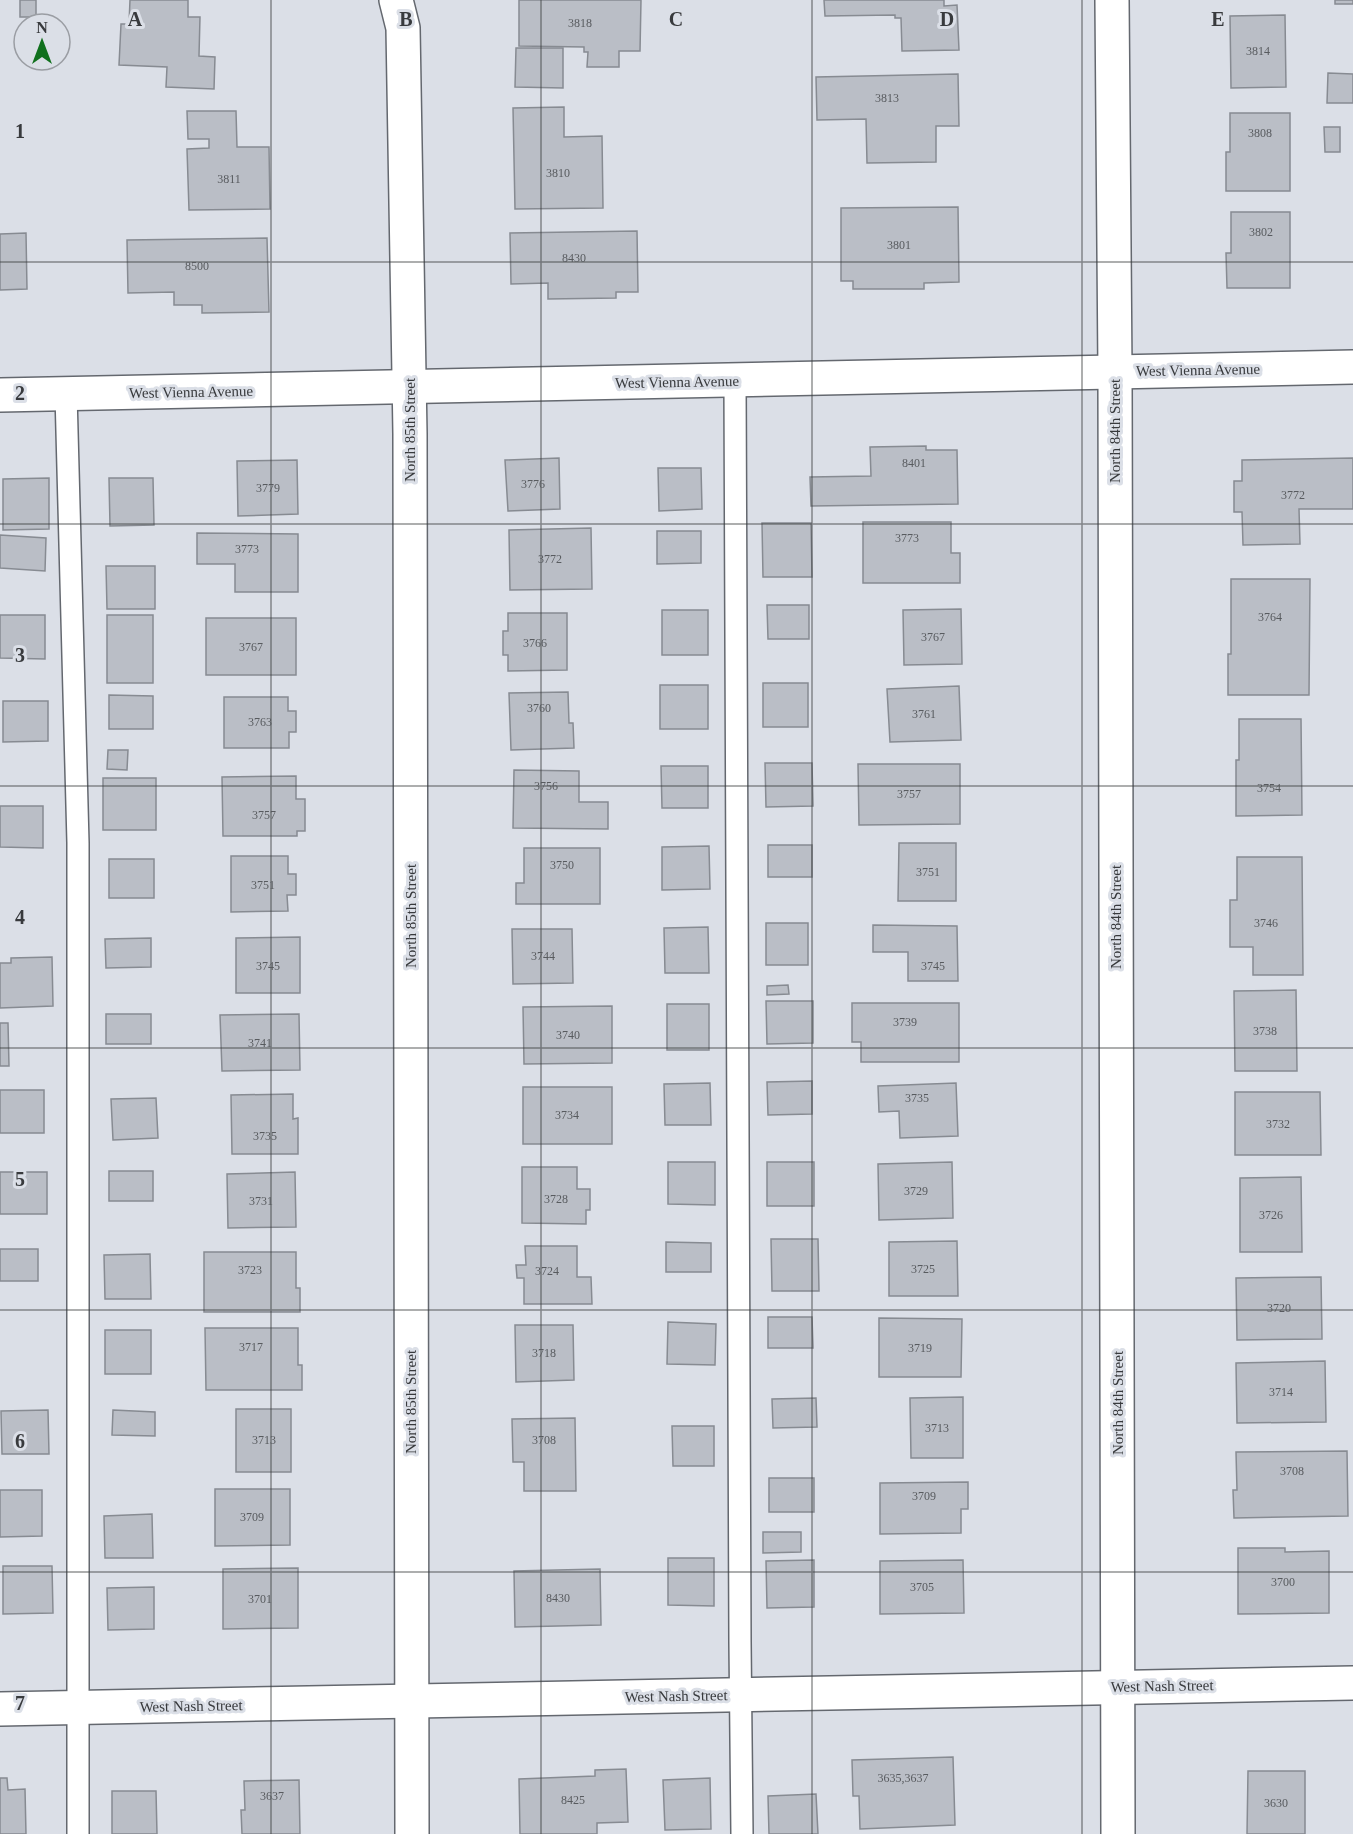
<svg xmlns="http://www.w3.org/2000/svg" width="1353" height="1834" font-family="'Times New Roman',serif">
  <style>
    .building { fill: #babec6; stroke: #878b92; stroke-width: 1.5 }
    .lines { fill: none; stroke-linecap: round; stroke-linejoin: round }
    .service-casing { stroke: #64686f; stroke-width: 24 }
    .minor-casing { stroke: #64686f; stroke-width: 36 }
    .tertiary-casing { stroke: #64686f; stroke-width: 36 }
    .service { stroke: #fff; stroke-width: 21 }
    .minor { stroke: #fff; stroke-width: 33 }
    .tertiary { stroke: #fff; stroke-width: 33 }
    .grid { fill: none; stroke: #383a3d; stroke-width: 1.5; stroke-opacity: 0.55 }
    .labels { text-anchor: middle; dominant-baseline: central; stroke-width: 6; stroke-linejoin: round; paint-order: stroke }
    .number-label { font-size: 12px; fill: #585b5f }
    .street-label { font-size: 15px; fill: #383a3d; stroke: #dbdfe7 }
    .grid-label { font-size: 20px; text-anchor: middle; font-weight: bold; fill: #383a3d; stroke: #dbdfe7; stroke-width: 6; stroke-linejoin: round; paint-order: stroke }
  </style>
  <rect width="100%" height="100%" fill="#dbdfe7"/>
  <g class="building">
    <rect x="20" y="0" width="16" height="17"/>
    <polygon points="130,0 188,0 188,17 200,17 199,56 215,57 214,89 166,87 167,67 119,65 121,24 129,24"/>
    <polygon points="519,0 641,0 640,51 619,51 619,67 587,67 588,52 584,52 584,47 519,46"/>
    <polygon points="824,0 944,0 944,6 957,5 959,50 902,51 901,18 895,18 895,15 825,16"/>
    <rect x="1335" y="0" width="18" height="4"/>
    <polygon points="1285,15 1286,87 1231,88 1230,16"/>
    <polygon points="516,48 563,48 563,88 515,87"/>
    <polygon points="1328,73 1353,74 1353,103 1327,103"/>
    <polygon points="958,74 959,126 936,126 936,162 867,163 866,119 817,120 816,77"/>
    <polygon points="564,107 564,137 602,136 603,208 515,209 513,108"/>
    <polygon points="187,111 236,111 237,147 269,147 270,209 189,210 187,149 209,148 209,139 188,139"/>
    <polygon points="1230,113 1290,113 1290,191 1226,191 1226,152 1230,152"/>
    <polygon points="1324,127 1340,127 1340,152 1325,152"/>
    <polygon points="958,207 959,282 924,283 924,289 853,289 853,281 841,281 841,208"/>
    <polygon points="1231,212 1290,212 1290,288 1227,288 1226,253 1231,253"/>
    <polygon points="637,231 638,292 616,292 616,298 548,299 548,283 511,284 510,233"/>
    <polygon points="26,233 27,289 0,290 0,234"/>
    <polygon points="267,238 269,312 202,313 202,305 174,305 174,292 128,293 127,240"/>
    <polygon points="926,446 926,450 957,450 958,504 811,506 810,477 871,476 870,447"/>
    <polygon points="559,458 560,509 508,511 505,460"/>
    <polygon points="1353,458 1353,509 1299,509 1300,544 1243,545 1242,512 1234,512 1234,481 1242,481 1242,460"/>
    <polygon points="297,460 298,514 238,516 237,461"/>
    <polygon points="658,468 701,468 702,509 659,511"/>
    <polygon points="49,478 49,529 3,530 3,479"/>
    <polygon points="109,478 153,478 154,525 110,526"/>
    <polygon points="863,522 951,522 951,553 960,553 960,583 863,583"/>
    <polygon points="762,523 811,523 812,577 763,577"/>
    <polygon points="591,528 592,589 510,590 509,530"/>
    <polygon points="657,531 701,531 701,563 657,564"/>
    <polygon points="197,533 298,534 298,592 235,592 235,564 197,564"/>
    <polygon points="0,535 46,538 45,571 0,568"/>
    <polygon points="106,566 155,566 155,609 107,609"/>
    <polygon points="1231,579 1310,579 1309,695 1228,695 1228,654 1231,654"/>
    <polygon points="767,605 809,605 809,639 768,639"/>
    <polygon points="961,609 962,664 904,665 903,610"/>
    <rect x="662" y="610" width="46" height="45"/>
    <polygon points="508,613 567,613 567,670 508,671 508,655 503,655 503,631 508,631"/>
    <polygon points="0,615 45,615 45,659 0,658"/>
    <rect x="107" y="615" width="46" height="68"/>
    <rect x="206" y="618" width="90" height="57"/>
    <rect x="763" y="683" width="45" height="44"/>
    <rect x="660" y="685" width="48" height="44"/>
    <polygon points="959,686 961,740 890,742 887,689"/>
    <polygon points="568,692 569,723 573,723 574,748 511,750 509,693"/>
    <polygon points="109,695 153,696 153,729 109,729"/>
    <polygon points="224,697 288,697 288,711 296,711 296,732 289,732 289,748 224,748"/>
    <polygon points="3,701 48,701 48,741 3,742"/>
    <polygon points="1239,719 1301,719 1302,815 1236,816 1236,760 1239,760"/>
    <polygon points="108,750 128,750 127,770 107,769"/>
    <polygon points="765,763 812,763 813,806 766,807"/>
    <polygon points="858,764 960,764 960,824 859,825"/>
    <polygon points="661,766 708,766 708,808 662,808"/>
    <polygon points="514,770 579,771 579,802 608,802 608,829 513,828"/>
    <polygon points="296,776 296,799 305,799 305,831 297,831 297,836 223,836 222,777"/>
    <rect x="103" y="778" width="53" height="52"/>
    <polygon points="0,806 43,806 43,848 0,847"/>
    <polygon points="899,843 956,843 956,901 898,901"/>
    <rect x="768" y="845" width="44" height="32"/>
    <polygon points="709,846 710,889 662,890 662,847"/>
    <polygon points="524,848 600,848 600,904 516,904 516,883 524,883"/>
    <polygon points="231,856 288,856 288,874 296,874 296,895 287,895 288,911 231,912"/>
    <polygon points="1237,857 1302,857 1303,975 1253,975 1253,947 1230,947 1230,900 1237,900"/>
    <rect x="109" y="859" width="45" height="39"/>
    <rect x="766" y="923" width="42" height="42"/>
    <polygon points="873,925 957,926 958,981 908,981 908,952 873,952"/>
    <polygon points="708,927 709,973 665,973 664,928"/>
    <polygon points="512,929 572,929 573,983 513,984"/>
    <polygon points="300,937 300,993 236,993 236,938"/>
    <polygon points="151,938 151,967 106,968 105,939"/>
    <polygon points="52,957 53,1006 0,1008 0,963 11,963 11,958"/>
    <polygon points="788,985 789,994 767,995 767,986"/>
    <polygon points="1296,990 1297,1071 1235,1071 1234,991"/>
    <polygon points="766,1001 813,1001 813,1043 767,1044"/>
    <polygon points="852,1003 959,1003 959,1062 861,1062 861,1042 852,1042"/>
    <rect x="667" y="1004" width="42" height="46"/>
    <polygon points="612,1006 612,1063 524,1064 523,1007"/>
    <rect x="106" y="1014" width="45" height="30"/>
    <polygon points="299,1014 300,1070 222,1071 220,1015"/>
    <polygon points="0,1023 8,1023 9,1066 0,1066"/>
    <polygon points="812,1081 812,1114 768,1115 767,1082"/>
    <polygon points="710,1083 711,1125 665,1125 664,1084"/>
    <polygon points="956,1083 958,1136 900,1138 899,1111 879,1112 878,1086"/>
    <rect x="523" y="1087" width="89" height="57"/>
    <rect x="0" y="1090" width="44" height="43"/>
    <polygon points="1235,1092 1320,1092 1321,1155 1235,1155"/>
    <polygon points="293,1094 293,1119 298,1118 298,1154 232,1154 231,1095"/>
    <polygon points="156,1098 158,1138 113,1140 111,1099"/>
    <polygon points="668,1162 715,1162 715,1205 668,1204"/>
    <rect x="767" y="1162" width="47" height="44"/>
    <polygon points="952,1162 953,1218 879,1220 878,1164"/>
    <polygon points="522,1167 577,1167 577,1189 590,1189 590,1210 586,1210 586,1224 522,1223"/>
    <rect x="109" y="1171" width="44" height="30"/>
    <rect x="0" y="1172" width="47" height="42"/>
    <polygon points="295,1172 296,1227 228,1228 227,1174"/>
    <polygon points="1301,1177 1302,1252 1240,1252 1240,1178"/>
    <polygon points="771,1239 818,1239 819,1291 772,1291"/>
    <polygon points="957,1241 958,1296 889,1296 889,1242"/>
    <polygon points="666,1242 711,1243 711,1272 666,1272"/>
    <polygon points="525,1246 577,1246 577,1277 591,1277 592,1304 524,1304 524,1278 517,1278 516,1265 526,1265"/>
    <rect x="0" y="1249" width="38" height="32"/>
    <polygon points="204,1252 296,1252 296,1288 300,1288 300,1312 204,1312"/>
    <polygon points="150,1254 151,1299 105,1299 104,1255"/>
    <polygon points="1321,1277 1322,1339 1237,1340 1236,1278"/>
    <polygon points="768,1317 812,1317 813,1348 768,1348"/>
    <polygon points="879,1318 962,1319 961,1377 879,1377"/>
    <polygon points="668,1322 716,1324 715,1365 667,1364"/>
    <polygon points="515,1325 573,1325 574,1380 516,1382"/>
    <polygon points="205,1328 298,1328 298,1365 302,1365 302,1390 206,1390"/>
    <rect x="105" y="1330" width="46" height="44"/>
    <polygon points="1325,1361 1326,1422 1237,1423 1236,1363"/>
    <polygon points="963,1397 963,1458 911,1458 910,1398"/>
    <polygon points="816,1398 817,1427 773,1428 772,1399"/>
    <rect x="236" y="1409" width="55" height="63"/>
    <polygon points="48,1410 49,1454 2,1454 1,1411"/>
    <polygon points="113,1410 155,1412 155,1436 112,1435"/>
    <polygon points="575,1418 576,1491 524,1491 524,1462 513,1462 512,1419"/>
    <polygon points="672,1426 714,1426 714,1466 673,1466"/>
    <polygon points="1347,1451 1348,1516 1234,1518 1233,1490 1237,1490 1236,1452"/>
    <rect x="769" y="1478" width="45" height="34"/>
    <polygon points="968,1482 968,1509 961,1509 961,1533 880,1534 880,1483"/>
    <polygon points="215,1489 290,1489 290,1545 215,1546"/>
    <polygon points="0,1490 42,1490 42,1536 0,1537"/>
    <polygon points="152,1514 153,1558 105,1558 104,1516"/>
    <polygon points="763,1532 801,1532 801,1552 763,1553"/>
    <polygon points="1238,1548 1285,1548 1285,1552 1329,1551 1329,1613 1238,1614"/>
    <polygon points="668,1558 714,1558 714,1606 668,1605"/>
    <polygon points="814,1560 814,1607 767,1608 766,1561"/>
    <polygon points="963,1560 964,1613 880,1614 880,1561"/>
    <polygon points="3,1566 52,1566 53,1613 3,1614"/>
    <polygon points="298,1568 298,1628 223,1629 223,1569"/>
    <polygon points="600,1569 601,1625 515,1627 514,1571"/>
    <polygon points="154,1587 154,1629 108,1630 107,1588"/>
    <polygon points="953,1757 955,1825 860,1829 859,1796 853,1796 852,1760"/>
    <polygon points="626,1769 628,1822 597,1823 597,1834 520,1834 519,1779 595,1776 595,1770"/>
    <polygon points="1248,1771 1305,1771 1305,1834 1247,1834"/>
    <polygon points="0,1778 7,1778 8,1790 25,1789 26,1834 0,1834"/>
    <polygon points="710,1778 711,1829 665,1830 663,1780"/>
    <polygon points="299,1780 300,1834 242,1834 241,1810 245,1810 244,1781"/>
    <polygon points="112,1791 156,1791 157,1834 112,1834"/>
    <polygon points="816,1794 818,1834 769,1834 768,1796"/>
  </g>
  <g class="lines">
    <g class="service-casing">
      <g id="service">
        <polyline points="735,381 740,1642 742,1834"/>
        <polyline points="66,394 78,843 78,1834"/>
      </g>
    </g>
    <g class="minor-casing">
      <g id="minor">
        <polyline points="396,0 403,28 410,434 412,1834"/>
        <polyline points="0,395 1353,367"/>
        <polyline points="0,1709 1353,1683"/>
      </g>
    </g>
    <g class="tertiary-casing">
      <polyline id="tertiary" points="1112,0 1115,372 1118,1834"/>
    </g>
    <use href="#service" class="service"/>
    <use href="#minor" class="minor"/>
    <use href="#tertiary" class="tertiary"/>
  </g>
  <path class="grid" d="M271 0V1834M541 0V1834M812 0V1834M1082 0V1834M0 262H1353M0 524H1353M0 786H1353M0 1048H1353M0 1310H1353M0 1572H1353"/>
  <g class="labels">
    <g class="number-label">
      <text x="580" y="23">3818</text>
      <text x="1258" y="51">3814</text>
      <text x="887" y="98">3813</text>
      <text x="1260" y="133">3808</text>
      <text x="558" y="173">3810</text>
      <text x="229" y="179">3811</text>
      <text x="1261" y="232">3802</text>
      <text x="899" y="245">3801</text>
      <text x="574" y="258">8430</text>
      <text x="197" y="266">8500</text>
      <text x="914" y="463">8401</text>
      <text x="533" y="484">3776</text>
      <text x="268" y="488">3779</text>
      <text x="1293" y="495">3772</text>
      <text x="907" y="538">3773</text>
      <text x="247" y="549">3773</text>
      <text x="550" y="559">3772</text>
      <text x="1270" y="617">3764</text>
      <text x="933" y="637">3767</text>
      <text x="535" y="643">3766</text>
      <text x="251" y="647">3767</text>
      <text x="539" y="708">3760</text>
      <text x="924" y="714">3761</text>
      <text x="260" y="722">3763</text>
      <text x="546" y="786">3756</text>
      <text x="1269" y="788">3754</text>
      <text x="909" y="794">3757</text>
      <text x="264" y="815">3757</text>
      <text x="562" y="865">3750</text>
      <text x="928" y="872">3751</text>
      <text x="263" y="885">3751</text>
      <text x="1266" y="923">3746</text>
      <text x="543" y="956">3744</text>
      <text x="268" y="966">3745</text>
      <text x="933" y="966">3745</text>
      <text x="905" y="1022">3739</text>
      <text x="1265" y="1031">3738</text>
      <text x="568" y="1035">3740</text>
      <text x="260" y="1043">3741</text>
      <text x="917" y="1098">3735</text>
      <text x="567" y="1115">3734</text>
      <text x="1278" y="1124">3732</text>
      <text x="265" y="1136">3735</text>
      <text x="916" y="1191">3729</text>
      <text x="556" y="1199">3728</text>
      <text x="261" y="1201">3731</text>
      <text x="1271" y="1215">3726</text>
      <text x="923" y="1269">3725</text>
      <text x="250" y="1270">3723</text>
      <text x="547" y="1271">3724</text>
      <text x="1279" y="1308">3720</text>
      <text x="251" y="1347">3717</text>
      <text x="920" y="1348">3719</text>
      <text x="544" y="1353">3718</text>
      <text x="1281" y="1392">3714</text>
      <text x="937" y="1428">3713</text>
      <text x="264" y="1440">3713</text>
      <text x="544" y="1440">3708</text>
      <text x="1292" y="1471">3708</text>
      <text x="924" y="1496">3709</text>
      <text x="252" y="1517">3709</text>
      <text x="1283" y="1582">3700</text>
      <text x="922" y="1587">3705</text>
      <text x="558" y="1598">8430</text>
      <text x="260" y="1599">3701</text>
      <text x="903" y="1778">3635,3637</text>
      <text x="272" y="1796">3637</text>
      <text x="573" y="1800">8425</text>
      <text x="1276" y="1803">3630</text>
    </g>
    <g class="street-label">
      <text transform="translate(1198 370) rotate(-1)">West Vienna Avenue</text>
      <text transform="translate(677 382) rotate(-1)">West Vienna Avenue</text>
      <text transform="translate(191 392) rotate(-1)">West Vienna Avenue</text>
      <text transform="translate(410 430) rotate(-90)">North 85th Street</text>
      <text transform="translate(1115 431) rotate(-90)">North 84th Street</text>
      <text transform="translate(411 916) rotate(-90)">North 85th Street</text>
      <text transform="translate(1116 917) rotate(-90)">North 84th Street</text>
      <text transform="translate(411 1402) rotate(-90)">North 85th Street</text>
      <text transform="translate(1118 1403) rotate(-90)">North 84th Street</text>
      <text transform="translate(1162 1686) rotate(-1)">West Nash Street</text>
      <text transform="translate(676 1696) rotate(-1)">West Nash Street</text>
      <text transform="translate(191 1706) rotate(-1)">West Nash Street</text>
    </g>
  </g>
  <g class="grid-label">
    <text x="135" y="26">A</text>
    <text x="406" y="26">B</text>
    <text x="676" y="26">C</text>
    <text x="947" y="26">D</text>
    <text x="1218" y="26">E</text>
    <text x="20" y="138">1</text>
    <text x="20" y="400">2</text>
    <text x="20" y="662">3</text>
    <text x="20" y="924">4</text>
    <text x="20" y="1186">5</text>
    <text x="20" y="1448">6</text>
    <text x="20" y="1710">7</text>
  </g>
  <g transform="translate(42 42)"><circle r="28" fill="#dbdfe7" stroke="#9a9da3" stroke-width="1.5"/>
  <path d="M0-4.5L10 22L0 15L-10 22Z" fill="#10701d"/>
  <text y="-9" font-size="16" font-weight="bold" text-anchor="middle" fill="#383a3d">N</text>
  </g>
</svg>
